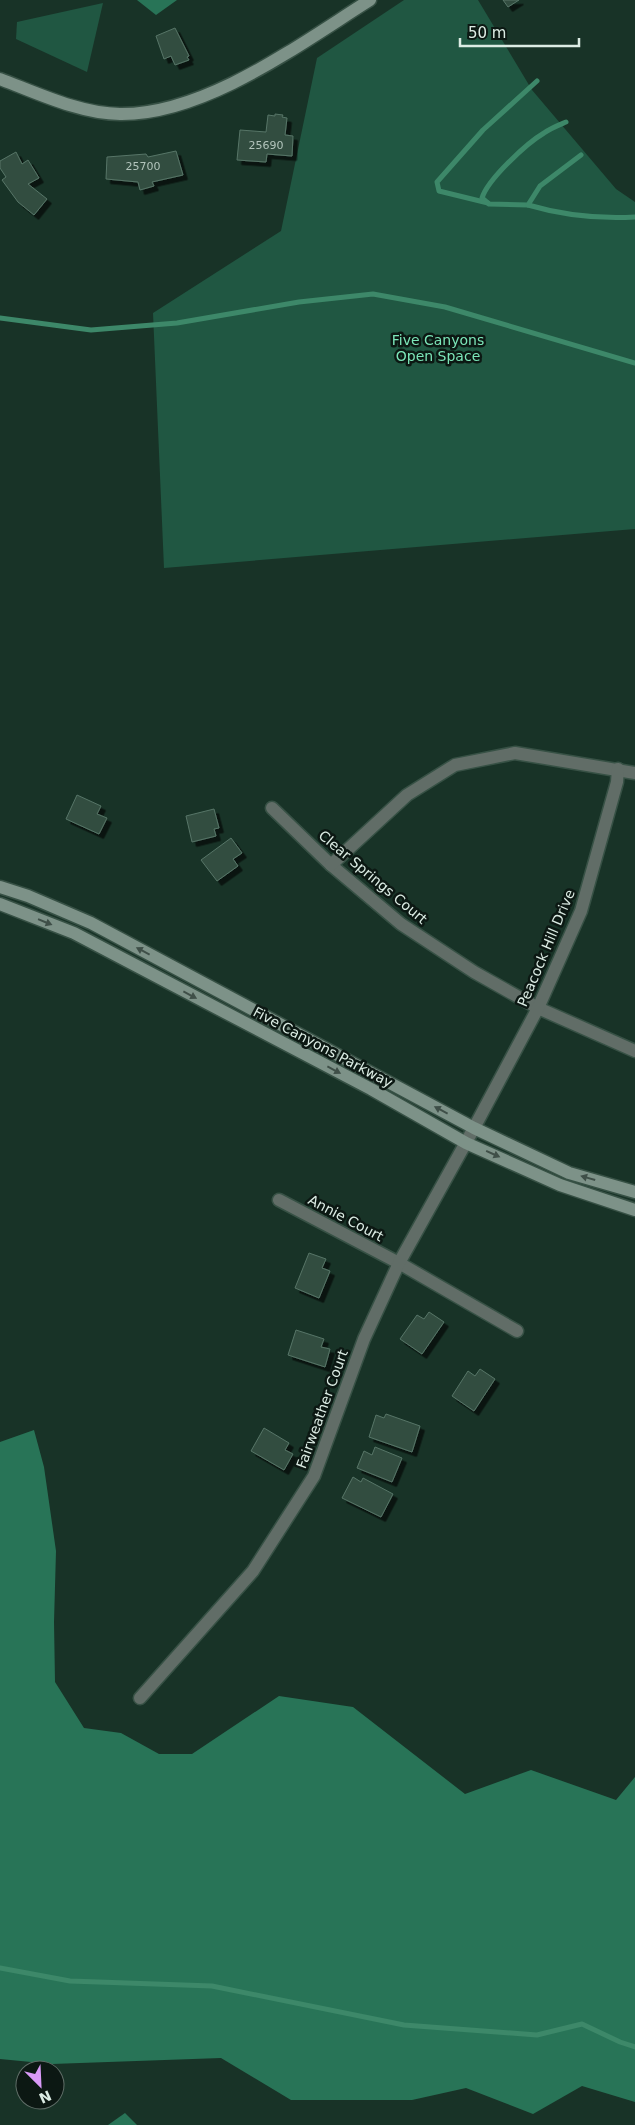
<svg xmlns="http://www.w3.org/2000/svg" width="635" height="2125" font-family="'DejaVu Sans',sans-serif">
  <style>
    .green { fill: #205742 }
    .forest { fill: #287457 }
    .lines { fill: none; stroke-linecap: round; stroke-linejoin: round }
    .stream { stroke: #3d8869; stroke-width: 5 }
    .building { fill: #324e41; stroke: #577567; filter: url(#shadow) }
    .street-casing { stroke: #375145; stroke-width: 15 }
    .secondary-casing { stroke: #375145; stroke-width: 15 }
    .street { stroke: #616d67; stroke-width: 12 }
    .secondary { stroke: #7d9288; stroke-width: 12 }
    .oneway { fill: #3f4f48 }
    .labels { text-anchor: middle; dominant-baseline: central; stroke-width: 5; stroke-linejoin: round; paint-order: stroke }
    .number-label { font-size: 11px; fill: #b2c4bb }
    .park-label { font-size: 14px; fill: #7ce6b9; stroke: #0c1813 }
    .street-label { font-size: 14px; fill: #dcece4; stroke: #0c1813 }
  </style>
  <defs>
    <filter id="shadow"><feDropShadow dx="4.5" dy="4.5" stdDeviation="0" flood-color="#0009"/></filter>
  </defs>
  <rect width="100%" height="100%" fill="#183327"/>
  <g class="green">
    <polygon points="404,0 478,0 532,90 616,189 635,202 635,529 164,568 153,313 281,231 317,58"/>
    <polygon points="103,3 87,72 16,39 17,22"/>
  </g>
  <g class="forest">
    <polygon points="137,0 177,0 156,15"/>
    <polygon points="34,1430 44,1467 56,1551 54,1622 55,1682 84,1728 121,1733 159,1754 192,1754 279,1696 353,1707 465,1794 531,1770 616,1800 635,1777 635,2102 582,2086 533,2114 466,2088 412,2100 291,2100 221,2058 52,2064 0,2059 0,1442"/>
    <polygon points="125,2113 137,2125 108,2125"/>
  </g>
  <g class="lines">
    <g class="stream">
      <path d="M566 122C559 125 551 128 544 133 527 143 488 179 482 198L489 204 528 205 540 186 581 155"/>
      <polyline points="488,203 439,191 437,182 483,130 537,81"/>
      <path d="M528 205C562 215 599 219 635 217"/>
      <polyline points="0,318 91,330 177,323 299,302 373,294 445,307 635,363"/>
      <polyline points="0,1968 70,1981 212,1986 404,2025 537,2035 582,2024 620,2042 635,2047"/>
    </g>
  </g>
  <g class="building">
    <polygon points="503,0 519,0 508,7"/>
    <polygon points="175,28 189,56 187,57 189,60 175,65 171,56 164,59 156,36"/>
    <polygon points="275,114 283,115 282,117 287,118 285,135 293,136 292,156 267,154 266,162 237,160 240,130 266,132 268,115 275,116"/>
    <polygon points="176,151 183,175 152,182 154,186 140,190 138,182 106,179 107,157 146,154 148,157"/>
    <polygon points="16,152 22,164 28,160 39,178 28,184 47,199 34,215 18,202 2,180 6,177 0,168 0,161"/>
    <polygon points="77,795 101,806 97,814 107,818 99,834 66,819"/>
    <polygon points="214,809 219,828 214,829 216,836 192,842 186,816"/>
    <polygon points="231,838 242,853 233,859 238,866 217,881 201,860"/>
    <polygon points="309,1253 326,1259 322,1268 330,1271 319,1298 295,1288"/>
    <polygon points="429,1312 444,1322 422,1354 400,1339 417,1315 424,1319"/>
    <polygon points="296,1330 324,1339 321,1347 330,1349 325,1367 288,1355"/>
    <polygon points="480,1369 495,1379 474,1411 452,1396 468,1371 475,1376"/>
    <polygon points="386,1414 420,1426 412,1452 369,1437 376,1415 384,1418"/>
    <polygon points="264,1428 289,1443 285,1450 293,1454 284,1470 251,1451"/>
    <polygon points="375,1447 402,1458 392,1482 357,1468 364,1451 372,1455"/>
    <polygon points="353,1477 361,1482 363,1478 393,1494 381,1517 342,1498"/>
  </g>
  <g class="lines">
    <g class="street-casing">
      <g id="street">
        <polyline points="272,808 331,865 401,924 474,972 538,1008 635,1051"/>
        <polyline points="331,865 407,795 455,765 515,753 635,773"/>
        <polyline points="279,1200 399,1263 517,1331"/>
        <polyline points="140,1698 253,1571 314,1476 364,1339 399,1263 474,1128 538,1008 581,911 617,782 618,769"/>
      </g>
    </g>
    <g class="secondary-casing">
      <g id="secondary">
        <path d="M0 79C37 93 81 114 120 114 205 115 300 44 370 0"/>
        <polyline points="0,887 28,896 91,923 474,1128 569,1173 635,1192"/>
        <polyline points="0,904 74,933 371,1089 466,1143 560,1185 635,1210"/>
      </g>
    </g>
    <use href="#street" class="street"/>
    <use href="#secondary" class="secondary"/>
  </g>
  <defs><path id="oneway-solid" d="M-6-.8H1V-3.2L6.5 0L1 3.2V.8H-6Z" transform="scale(1.25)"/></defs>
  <g class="oneway">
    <use href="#oneway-solid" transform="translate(45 922) rotate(22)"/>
    <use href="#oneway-solid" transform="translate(143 951) rotate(-152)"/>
    <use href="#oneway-solid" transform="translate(190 995) rotate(28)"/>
    <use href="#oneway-solid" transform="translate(334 1070) rotate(28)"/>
    <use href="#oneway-solid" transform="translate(441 1110) rotate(-152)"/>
    <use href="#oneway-solid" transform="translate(493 1154) rotate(24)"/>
    <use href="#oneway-solid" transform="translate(588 1178) rotate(-164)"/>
  </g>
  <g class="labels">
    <g class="number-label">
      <text x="266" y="145">25690</text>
      <text x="143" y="166">25700</text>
    </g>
    <g class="park-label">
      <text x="438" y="340">Five Canyons<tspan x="438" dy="16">Open Space</tspan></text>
    </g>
    <g class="street-label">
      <text transform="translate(373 877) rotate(40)">Clear Springs Court</text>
      <text transform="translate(546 948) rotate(-67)">Peacock Hill Drive</text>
      <text transform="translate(323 1047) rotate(28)">Five Canyons Parkway</text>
      <text transform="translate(346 1218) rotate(28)">Annie Court</text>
      <text transform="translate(322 1409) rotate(-70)">Fairweather Court</text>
    </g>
  </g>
  <g transform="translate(40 2085) rotate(156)"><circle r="24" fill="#0c1813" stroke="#5f6d67"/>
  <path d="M0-4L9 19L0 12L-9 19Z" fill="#d99af7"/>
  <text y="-8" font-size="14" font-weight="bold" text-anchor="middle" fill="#dcece4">N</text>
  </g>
  <path d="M460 38v8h119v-8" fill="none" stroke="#dcece4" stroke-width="2.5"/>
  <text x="468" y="38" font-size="15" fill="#dcece4" stroke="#0c1813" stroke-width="4" paint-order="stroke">50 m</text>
</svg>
